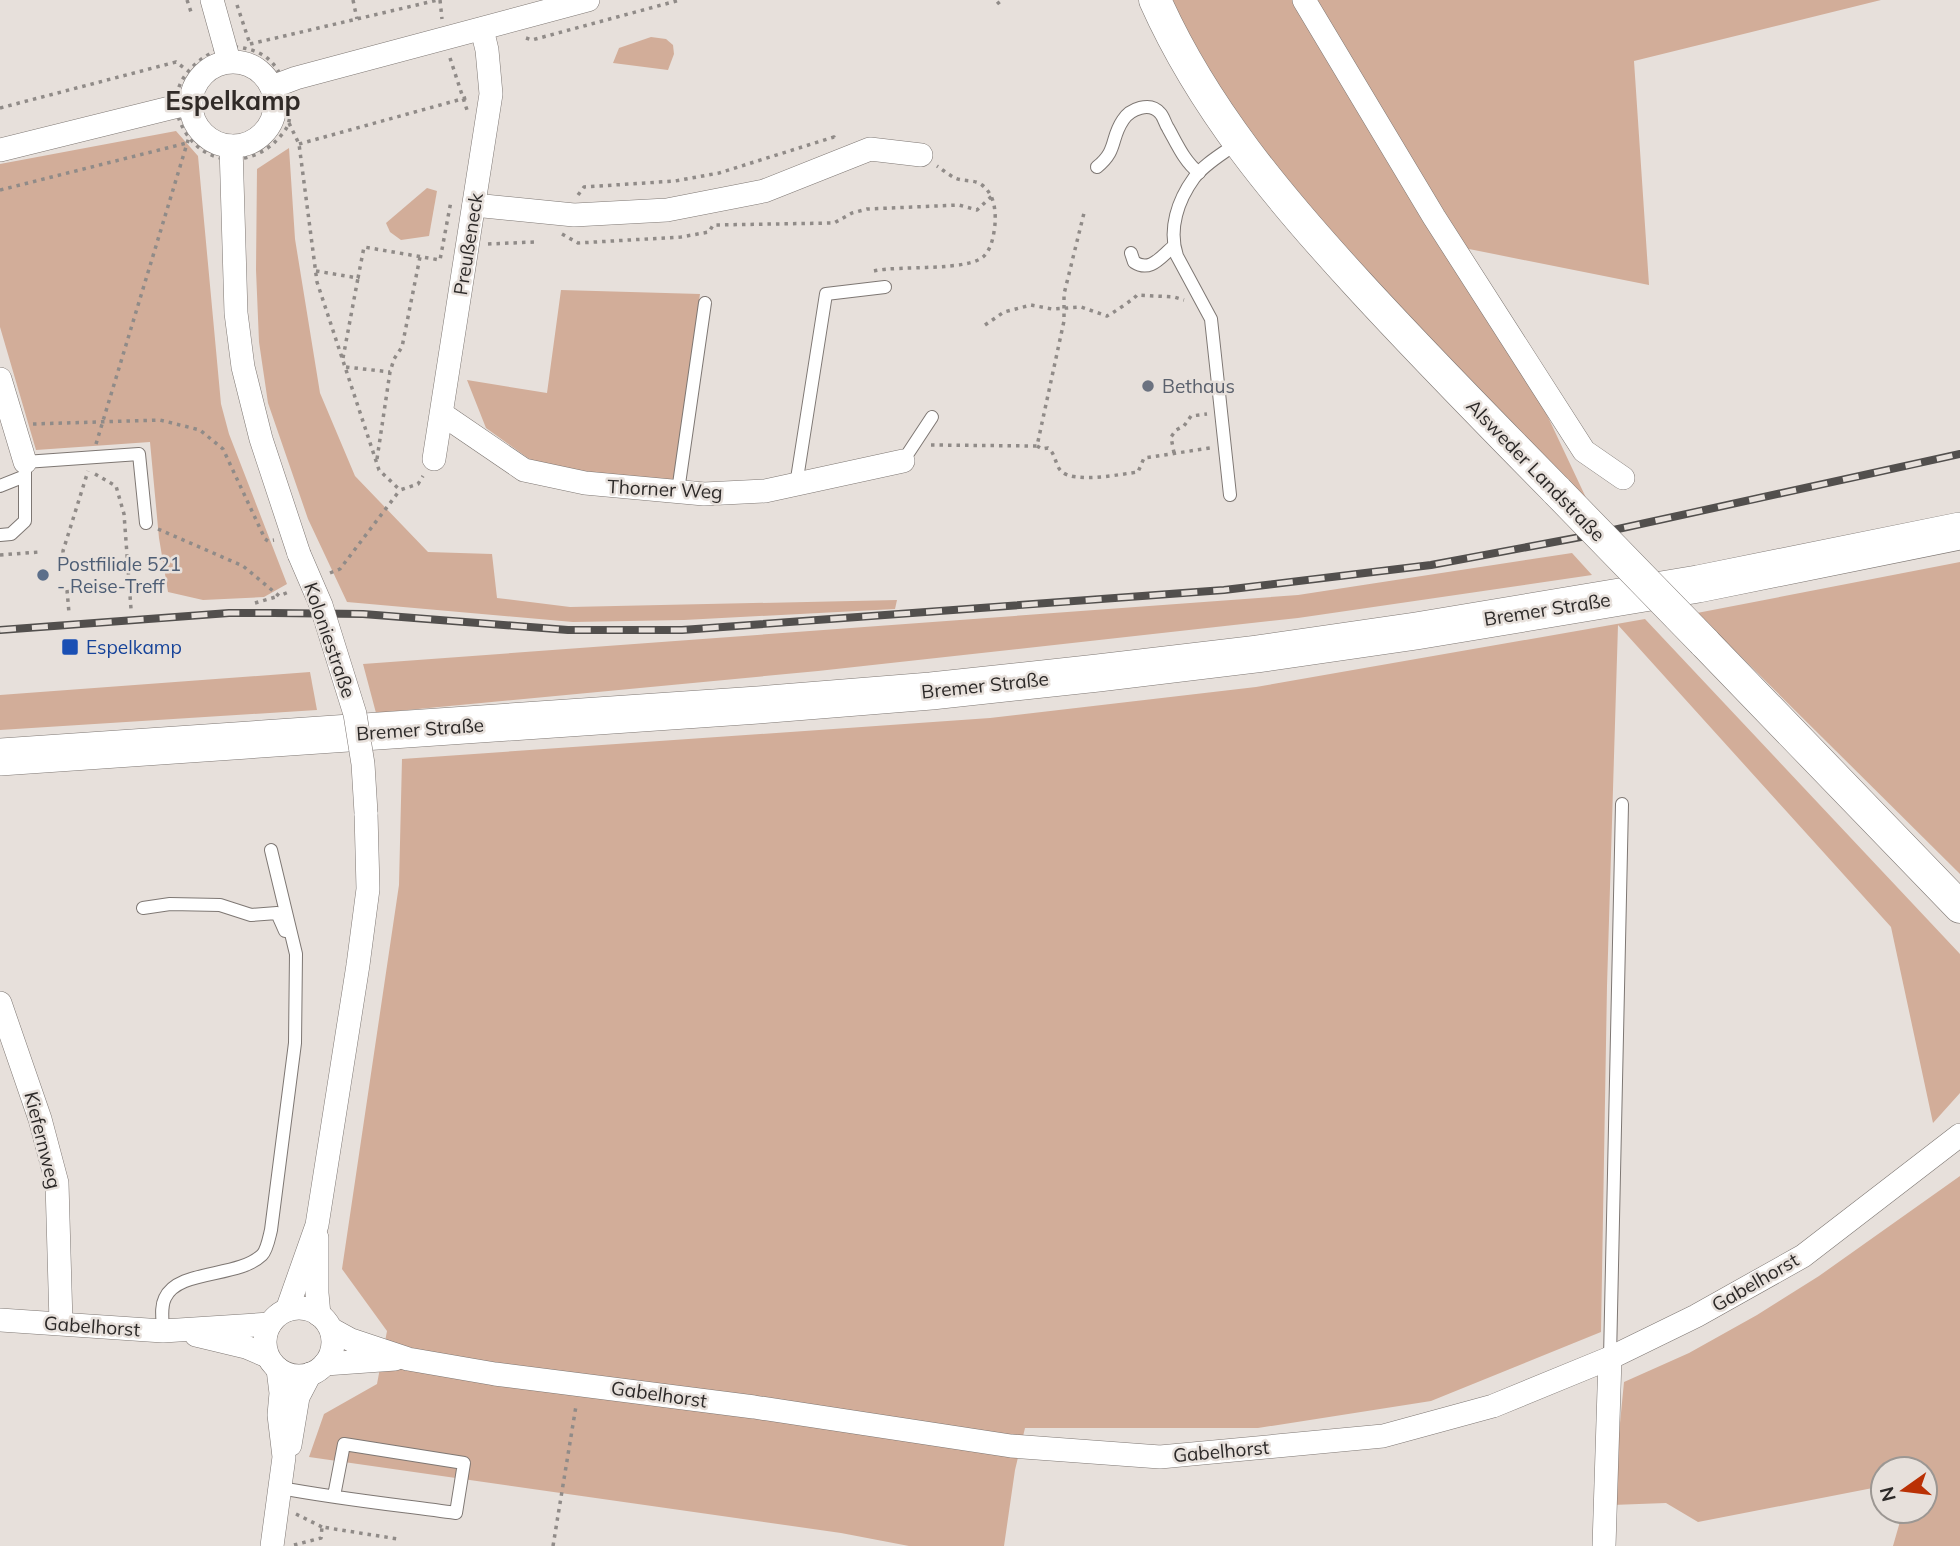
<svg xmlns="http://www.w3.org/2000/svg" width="1960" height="1546" font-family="Mulish,sans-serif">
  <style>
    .green { fill: #d2ad99 }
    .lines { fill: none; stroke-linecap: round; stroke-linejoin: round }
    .lane-casing { stroke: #7e7773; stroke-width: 14 }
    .street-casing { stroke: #7e7773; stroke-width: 24 }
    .secondary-casing { stroke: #7e7773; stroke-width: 33 }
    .primary-casing { stroke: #7e7773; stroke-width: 38 }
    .path { stroke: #908b88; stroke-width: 3.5; stroke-dasharray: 3.5 5; stroke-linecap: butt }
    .lane { stroke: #fff; stroke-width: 12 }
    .street { stroke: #fff; stroke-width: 23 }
    .secondary { stroke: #fff; stroke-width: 32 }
    .primary { stroke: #fff; stroke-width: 37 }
    .rail-casing { stroke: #524f4d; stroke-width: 8 }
    .rail { stroke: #e7e0db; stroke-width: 5; stroke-dasharray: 16; stroke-linecap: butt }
    .street-bridge-casing { stroke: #7e7773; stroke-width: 24; stroke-linecap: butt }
    .secondary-bridge-casing { stroke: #7e7773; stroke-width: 33; stroke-linecap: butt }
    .street-bridge { stroke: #fff; stroke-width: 23 }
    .secondary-bridge { stroke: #fff; stroke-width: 32 }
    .worship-dot { fill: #6b7280; stroke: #e7e0db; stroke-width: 2.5 }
    .service-dot { fill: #5c6f8a; stroke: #e7e0db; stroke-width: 2.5 }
    .transit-dot { fill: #1a4fb4; stroke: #e7e0db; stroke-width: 2.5 }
    .labels { text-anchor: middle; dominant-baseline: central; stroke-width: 5; stroke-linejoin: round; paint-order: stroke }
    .street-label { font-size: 19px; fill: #2c2928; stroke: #e7e0db }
    .worship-label { font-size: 19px; fill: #5b616d; stroke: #e7e0db; text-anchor: start }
    .service-label { font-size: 19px; fill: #4e5e75; stroke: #e7e0db; text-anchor: start }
    .transit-label { font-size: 19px; fill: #164399; stroke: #e7e0db; text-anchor: start }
    .district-label { font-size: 26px; font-weight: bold; fill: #302a27; stroke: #e7e0db }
  </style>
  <rect width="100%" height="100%" fill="#e7e0db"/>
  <g class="green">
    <polygon points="1171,0 1881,0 1634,61 1649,285 1469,249 1588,502 1303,216 1238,132"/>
    <polygon points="651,37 666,39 673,45 674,54 668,70 613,63 619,48"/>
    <polygon points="176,131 198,156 221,404 229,434 287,584 264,597 203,600 168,592 159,538 150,442 36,450 0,327 0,164"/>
    <polygon points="289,148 295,239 320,393 355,476 428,552 492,554 497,598 570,607 897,600 895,609 684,620 573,622 347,602 308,519 268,403 259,342 256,270 257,169"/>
    <polygon points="427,188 437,191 429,236 401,240 390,232 386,223"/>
    <polygon points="561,290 700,294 674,484 584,473 532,461 486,428 467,380 547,393"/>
    <polygon points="1572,553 1592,575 1298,618 818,671 376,713 363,664 1298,595"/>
    <polygon points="1960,562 1960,874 1697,613"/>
    <polygon points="1645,619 1960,954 1960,1093 1933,1123 1891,927 1618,625 1607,986 1601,1332 1431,1401 1258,1428 1025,1428 1015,1470 1004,1546 909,1546 841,1533 309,1457 324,1414 377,1384 387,1331 342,1269 399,885 402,759 990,718 1256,687"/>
    <polygon points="310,672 317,710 0,730 0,695"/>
    <polygon points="1960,1176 1960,1546 1893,1546 1903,1511 1925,1511 1925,1469 1883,1469 1883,1486 1698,1522 1666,1503 1612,1505 1624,1382 1689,1353 1757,1315 1819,1276"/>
  </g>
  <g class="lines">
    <g class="lane-casing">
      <g id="lane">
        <path d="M1097 167C1118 150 1110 139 1123 120 1130 109 1150 101 1160 113 1164 117 1165 124 1168 128 1177 144 1184 161 1199 173"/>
        <path d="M1131 253 1134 262C1151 273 1161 256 1174 246"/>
        <polyline points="903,461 932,417"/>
        <polyline points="796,485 826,294 885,287"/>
        <polyline points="0,486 25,476"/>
        <polyline points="678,491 705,303"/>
        <path d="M1230 495 1211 319 1177 256C1168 229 1178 200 1194 178 1204 164 1224 153 1237 143"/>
        <polyline points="0,535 11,534 25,521 25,462 139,454 146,523"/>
        <polyline points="143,908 170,904 220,905 251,915 277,913 285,931"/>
        <path d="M163 1331C163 1320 160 1308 165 1298 178 1269 238 1278 262 1255 267 1250 269 1238 271 1230L295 1043 296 954 271 850"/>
        <polyline points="1610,1358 1622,804"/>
        <path d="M281 1488C339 1499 398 1505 456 1513L464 1463 344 1444 334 1496"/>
      </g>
    </g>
    <g class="street-casing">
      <g id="street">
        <polyline points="212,0 229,61"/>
        <polyline points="1304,0 1434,217 1584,451 1623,478"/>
        <circle cx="233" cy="104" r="42"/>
        <polyline points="272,87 296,78 588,0"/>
        <polyline points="231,146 236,313 243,367 261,439 299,554"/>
        <polyline points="0,150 178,106 191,106"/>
        <polyline points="474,205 574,215 667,210 764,191 870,149 921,155"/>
        <polyline points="0,379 25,462"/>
        <polyline points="442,414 524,470 585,483 704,494 765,491 903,461"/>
        <polyline points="434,459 491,94 487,50 482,29"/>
        <polyline points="0,1003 40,1119 57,1183 61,1323"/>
        <polyline points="317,1238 317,1293 319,1315"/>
        <circle cx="299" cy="1342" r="34"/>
        <polyline points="287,1310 317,1225 358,965 368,889 366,813"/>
        <polyline points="0,1320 163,1331 270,1324"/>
        <polyline points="331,1329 351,1340 408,1359 495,1374 754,1407 1011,1446 1160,1457 1383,1436 1493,1406 1610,1358 1696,1316 1803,1256 1960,1135"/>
        <polyline points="196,1335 246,1347 267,1356"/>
        <polyline points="325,1364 395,1359"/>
        <polyline points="290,1445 298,1397 310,1374"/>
        <polyline points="272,1546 284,1457 279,1415 281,1393 278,1369"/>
        <polyline points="1604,1546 1610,1358"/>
      </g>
    </g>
    <g class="secondary-casing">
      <g id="secondary">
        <path d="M1155 0C1203 108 1279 198 1358 284 1423 355 1490 423 1557 491"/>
        <polyline points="1704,642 1960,907"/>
      </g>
    </g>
    <g class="primary-casing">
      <polyline id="primary" points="0,757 758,705 931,691 1098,673 1257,654 1416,631 1698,584 1960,531"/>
    </g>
    <g class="path">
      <polyline points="187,0 192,15"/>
      <polyline points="353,0 357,19"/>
      <polyline points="440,0 442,19"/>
      <polyline points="997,4 1002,0"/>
      <polyline points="237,5 250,44"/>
      <polyline points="526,38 532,40 680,0"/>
      <polyline points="250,44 438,0"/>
      <path d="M226 46C262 48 278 59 287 94 289 102 291 113 289 121 288 129 279 138 274 143 247 167 206 165 186 133 160 93 189 60 226 46Z"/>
      <polyline points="450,58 467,110"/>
      <polyline points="0,108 176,62 187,70"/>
      <polyline points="289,123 299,144 317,282 379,470 400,490 418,484 423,476"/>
      <polyline points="299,144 469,97"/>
      <polyline points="0,190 187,143"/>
      <polyline points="578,195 584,187 675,181 719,173 834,137 836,142"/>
      <polyline points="562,234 578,243 681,237 709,232 713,225 834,223 852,213 867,209 959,205 977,210 992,196"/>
      <polyline points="488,244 534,242"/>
      <polyline points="316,271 358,278 364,247 440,260 451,201"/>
      <path d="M874 271C899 265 971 272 985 255 992 247 994 234 995 224 996 210 994 194 982 185 974 179 964 182 955 178 949 175 943 170 937 166"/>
      <path d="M985 325 1004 312 1031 305 1052 309 1081 307 1107 316C1113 313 1134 299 1137 295L1174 297 1184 300"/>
      <polyline points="343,358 358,278"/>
      <polyline points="346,367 390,372"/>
      <polyline points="33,424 160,420 200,430 223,449 265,539 268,541 274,540"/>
      <polyline points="96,444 189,137"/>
      <polyline points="931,445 1037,446 1064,321 1064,294 1084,213"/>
      <path d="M1037 446 1042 449 1048 448C1056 454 1055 465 1061 471 1074 484 1121 474 1138 472L1144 458 1210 448"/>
      <polyline points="1174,453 1171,437 1176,430 1184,426 1191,416 1207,414"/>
      <polyline points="377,459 390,372 394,359 402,347 420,257"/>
      <polyline points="95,474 116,486 124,514 131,609"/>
      <polyline points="158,529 243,566 279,596 291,591"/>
      <polyline points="0,555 39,552"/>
      <polyline points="64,561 63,551 88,471"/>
      <polyline points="330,573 340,569 400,490"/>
      <polyline points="67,590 69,613"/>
      <polyline points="255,603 279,596"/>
      <polyline points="296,1514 322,1527"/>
      <polyline points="294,1545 321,1538 322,1527 398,1539"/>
      <polyline points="553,1546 576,1406"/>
    </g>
    <use href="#lane" class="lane"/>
    <use href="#street" class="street"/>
    <use href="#secondary" class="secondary"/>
    <use href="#primary" class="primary"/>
    <g class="rail-casing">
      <polyline id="rail" points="0,630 229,613 274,613 363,614 568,630 682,630 1224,590 1431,565 1586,536 1960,454"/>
    </g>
    <use href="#rail" class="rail"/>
    <g class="street-bridge-casing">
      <polyline id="street-bridge" points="299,554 321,605 355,714 363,764 366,813"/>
    </g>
    <g class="secondary-bridge-casing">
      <polyline id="secondary-bridge" points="1557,491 1704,642"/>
    </g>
    <use href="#street-bridge" class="street-bridge"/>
    <use href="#secondary-bridge" class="secondary-bridge"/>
  </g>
  <circle class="worship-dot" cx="1148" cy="386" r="7"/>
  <circle class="service-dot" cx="43" cy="575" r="7"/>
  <rect class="transit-dot" x="61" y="638" width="18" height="18" rx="3.5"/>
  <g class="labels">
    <g class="street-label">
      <text transform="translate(468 244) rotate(-81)">Preußeneck</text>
      <text transform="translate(1536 470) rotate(46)">Alsweder Landstraße</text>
      <text transform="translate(665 489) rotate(3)">Thorner Weg</text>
      <text transform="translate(1547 609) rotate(-9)">Bremer Straße</text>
      <text transform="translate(330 640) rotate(71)">Koloniestraße</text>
      <text transform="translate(985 685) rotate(-6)">Bremer Straße</text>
      <text transform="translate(420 729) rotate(-4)">Bremer Straße</text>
      <text transform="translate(43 1140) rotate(76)">Kiefernweg</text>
      <text transform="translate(1755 1282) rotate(-30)">Gabelhorst</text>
      <text transform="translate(92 1326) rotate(4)">Gabelhorst</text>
      <text transform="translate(659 1394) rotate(8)">Gabelhorst</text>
      <text transform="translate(1221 1451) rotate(-5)">Gabelhorst</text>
    </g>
    <g class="worship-label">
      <text x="1162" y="386">Bethaus</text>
    </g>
    <g class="service-label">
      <text x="57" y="564">Postfiliale 521<tspan x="57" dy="22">- Reise-Treff</tspan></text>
    </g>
    <g class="transit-label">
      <text x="86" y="647">Espelkamp</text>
    </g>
    <g class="district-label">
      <text x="233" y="100">Espelkamp</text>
    </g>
  </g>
  <g transform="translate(1904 1490) rotate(256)"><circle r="33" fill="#e7e0db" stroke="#9c9793" stroke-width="2"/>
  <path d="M0-5L12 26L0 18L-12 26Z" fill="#ba3105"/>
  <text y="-10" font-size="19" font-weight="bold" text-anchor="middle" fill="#2c2928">N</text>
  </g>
</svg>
